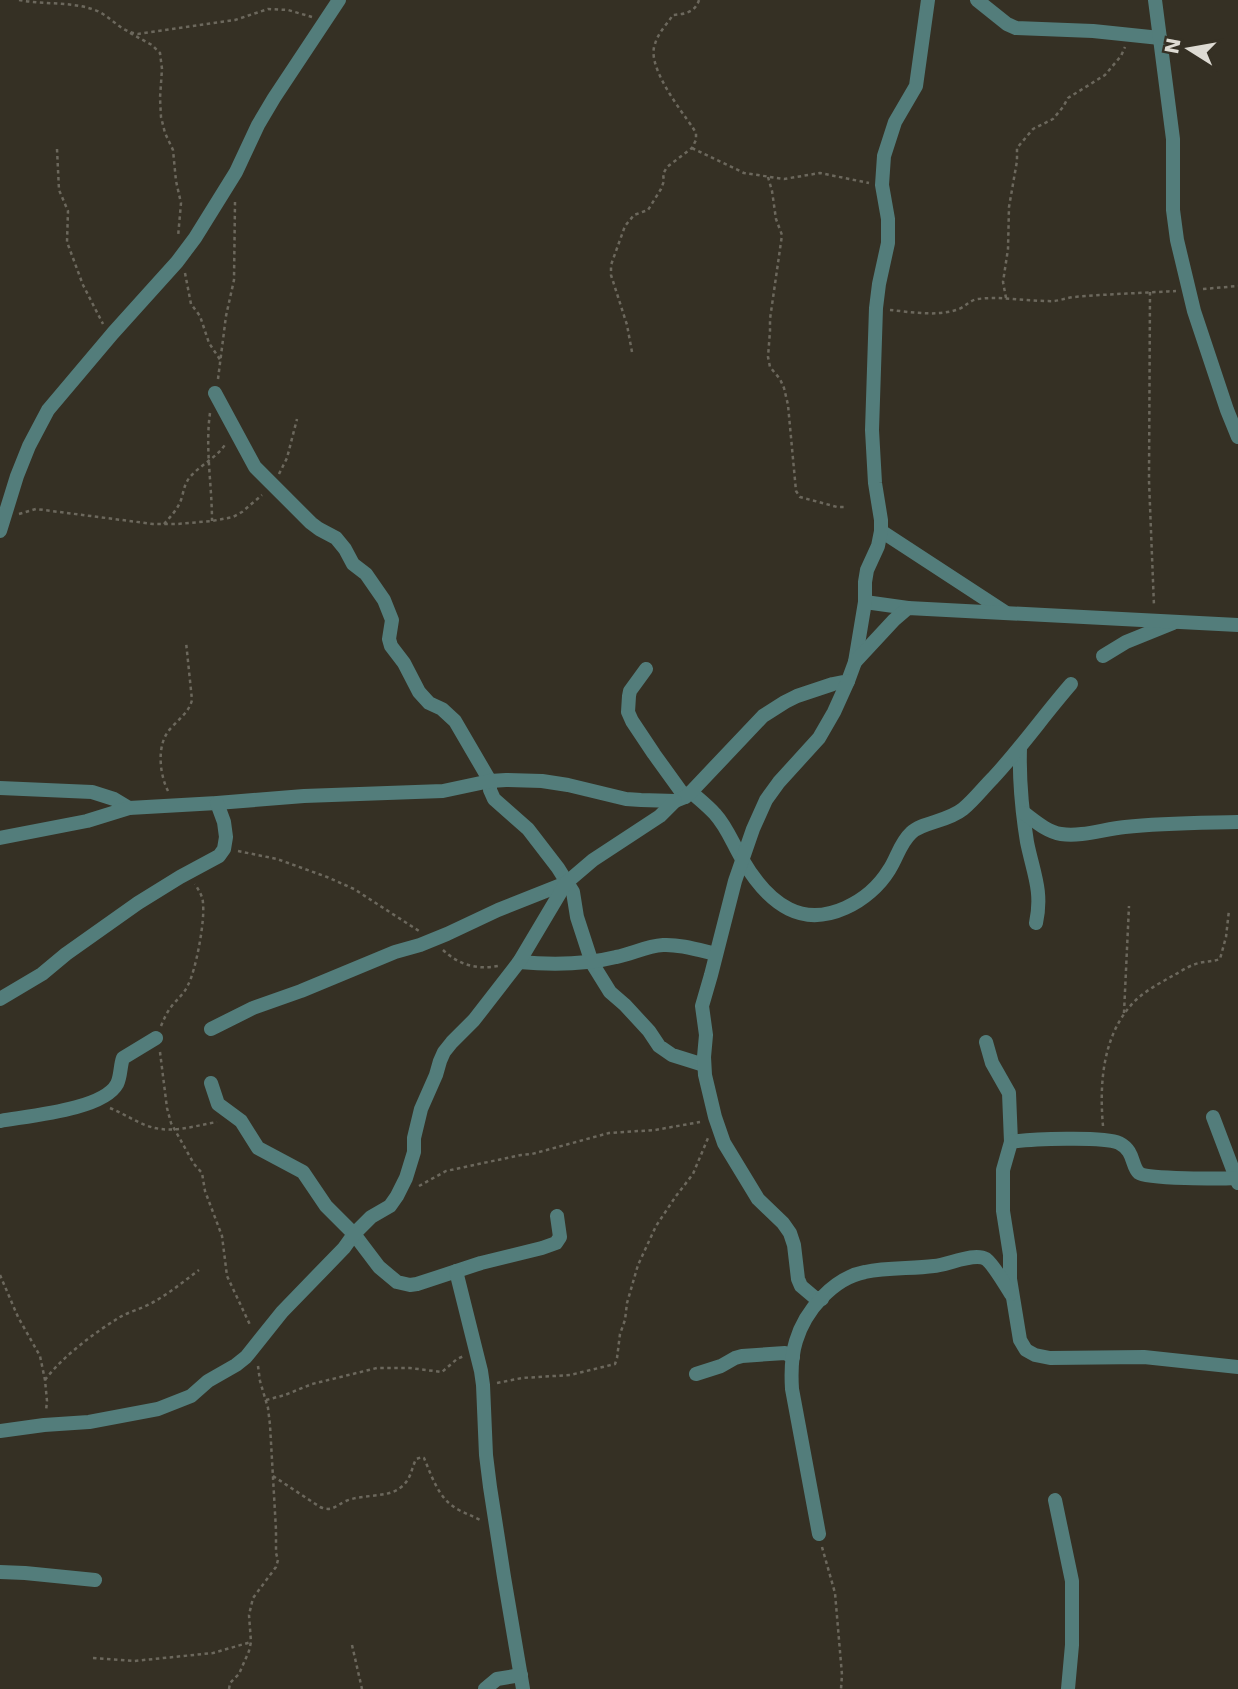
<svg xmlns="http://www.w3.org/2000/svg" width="1238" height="1689" font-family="'DejaVu Sans',sans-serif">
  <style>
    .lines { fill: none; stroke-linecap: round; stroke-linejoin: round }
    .path { stroke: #6c685d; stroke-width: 2.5; stroke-dasharray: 3.5 3.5; stroke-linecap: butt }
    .street { stroke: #537d7b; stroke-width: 14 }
  </style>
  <rect width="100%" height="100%" fill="#353024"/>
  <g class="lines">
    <g class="path">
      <path d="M19 0C44 5 70 1 95 10 111 16 120 32 138 34L235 20 268 9 288 10 312 17"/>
      <polyline points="130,33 152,45 160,53 162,69 160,98 161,117 165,133 173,150 176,181 181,203 178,237"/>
      <polyline points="692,148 744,173 784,179 820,173 869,183"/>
      <polyline points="57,149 59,190 68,211 67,242 83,285 103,324"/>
      <polyline points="768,177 772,191 776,219 782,235 770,319 770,331 768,357 770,367 780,379 784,388 788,405 796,491 800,497 837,507 847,507"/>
      <polyline points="185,273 191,304 200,316 209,343 221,361"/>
      <polyline points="1203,289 1238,286"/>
      <polyline points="1150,292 1149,481 1154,606"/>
      <polyline points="1006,298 1003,282 1008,249 1009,207 1017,161 1017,148 1033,129 1053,119 1063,107 1068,98 1105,75 1121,56 1125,47"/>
      <path d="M890 310C911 312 938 317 959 309 966 306 970 300 978 299 1001 296 1024 301 1048 301 1057 302 1065 298 1074 297 1108 294 1142 293 1176 291"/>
      <path d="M632 352 627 325 611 275V265L625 226 634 215 648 210 661 189 664 181 663 174 667 167 692 148 696 140V133L693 128C680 109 646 66 655 44 658 33 667 24 673 15 684 14 695 13 699 0"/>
      <polyline points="218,379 226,316 234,280 235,202"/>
      <path d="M210 413C205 449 212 484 212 521"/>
      <polyline points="279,474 287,458 297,419"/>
      <polyline points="19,514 36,509 153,524 177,524 212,521 233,517 242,512 262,495"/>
      <path d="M164 524C171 516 179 508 182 497 184 489 185 483 190 477 201 464 217 458 226 443"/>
      <path d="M168 791C159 773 156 742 172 727 180 718 189 712 192 700L186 642"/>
      <polyline points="238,851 277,859 327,877 354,889 419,931"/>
      <path d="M443 950C459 965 477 970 498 966"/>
      <polyline points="1124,1013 1129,906"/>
      <path d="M161 1026C164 1019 167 1012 171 1007 177 999 184 994 188 985 196 970 205 921 203 904 203 896 199 891 195 884"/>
      <polyline points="160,1052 167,1108 171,1123 194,1164 202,1173 205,1191 222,1236 227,1276 251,1327"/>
      <path d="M110 1108C122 1113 133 1120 145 1125 171 1135 192 1126 217 1122"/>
      <path d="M1103 1126C1099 1082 1103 1031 1137 999 1148 989 1162 982 1174 975 1180 972 1187 967 1193 965 1202 961 1212 962 1220 959L1226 937 1229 910"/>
      <polyline points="419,1186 446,1171 521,1155 532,1154 609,1133 655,1130 700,1122"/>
      <polyline points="0,1275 18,1317 40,1356 45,1380 47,1401 46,1411"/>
      <path d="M45 1380C63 1356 94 1333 120 1317 129 1312 140 1309 150 1304 167 1295 183 1282 199 1270"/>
      <polyline points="497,1383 522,1378 570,1375 615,1364 617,1358 620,1334 625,1320 627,1303 638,1265 656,1226 676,1196 693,1174 708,1138"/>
      <polyline points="266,1400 285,1395 312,1384 377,1368 410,1368 442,1372 457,1359 464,1356"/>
      <path d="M273 1476 320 1507C332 1512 335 1506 346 1501 362 1494 387 1498 400 1488 411 1480 411 1470 416 1459L422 1457 424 1458C432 1477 439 1500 459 1510 466 1514 473 1516 480 1520"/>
      <polyline points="822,1547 835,1593 842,1675 841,1689"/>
      <polyline points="352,1645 362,1689"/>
      <polyline points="93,1658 134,1661 213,1653 251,1642"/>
      <polyline points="229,1689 230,1683 239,1674 249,1651 251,1642 249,1615 253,1598 276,1567 278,1560 276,1553 276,1530 270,1425 268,1408 260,1381 258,1366"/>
    </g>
    <g class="street">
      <polyline points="977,0 1007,24 1016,28 1093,31 1160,38"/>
      <polyline points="1155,0 1173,139 1173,210 1177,240 1194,311 1227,410 1238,437"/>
      <polyline points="215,393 255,467 311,523 319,529 336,538 345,549 353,564 366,574 384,600 392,620 389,639 391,646 404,663 419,692 429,703 442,709 455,721 490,781 490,790 494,799 528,829 558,868 573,892 577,917 592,963 610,992 625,1005 649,1031 659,1046 672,1055 704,1065"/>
      <polyline points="0,531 17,476 29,446 48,410 113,333 177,262 195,238 236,172 258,125 274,98 339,0"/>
      <polyline points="881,531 1005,612"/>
      <polyline points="865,602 908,608"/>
      <polyline points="1103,656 1126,642 1173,623"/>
      <polyline points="855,662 865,602 865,582 867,570 878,546 881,531 881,520 875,483 872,430 876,308 879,284 888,243 888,219 882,185 884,156 895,122 916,86 928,0"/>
      <polyline points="646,669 630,691 629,696 628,712 632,721 654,754 685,797"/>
      <path d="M1020 748C1019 779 1022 811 1027 842 1033 872 1043 891 1036 923"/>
      <polyline points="0,788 92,792 114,799 129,808"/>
      <path d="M691 792C699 799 708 806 715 814 727 827 733 844 742 859 753 878 769 899 789 909 825 927 870 901 889 870 897 858 900 843 911 833 922 822 947 822 963 809 974 800 983 788 993 778 1021 748 1044 715 1071 684"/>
      <path d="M1024 813C1035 821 1047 832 1061 834 1082 837 1104 829 1125 827 1163 823 1200 823 1238 822"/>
      <polyline points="0,838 87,821 129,808 217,803 304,796 443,791 490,781 506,780 542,781 568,785 626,799 641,800 675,801 685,797 691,792 763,716 785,702 797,696 833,684 848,681 855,662 894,620 908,608 1238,625"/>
      <path d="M519 962C552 965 584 965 616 957 632 954 646 946 663 945 680 944 699 950 716 954"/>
      <polyline points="0,999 42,974 66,954 138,903 180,877 219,856 224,849 226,837 224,822 217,803"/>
      <polyline points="211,1029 253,1008 301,991 395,952 420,945 447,934 498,910 566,883"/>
      <polyline points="986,1042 992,1063 1009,1093 1011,1142"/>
      <polyline points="211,1083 218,1104 241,1121 258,1148 303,1172 326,1206 354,1234 379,1267 397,1282 410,1285 417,1284 481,1263 542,1248 556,1243 560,1237 557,1216"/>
      <polyline points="1213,1117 1238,1183"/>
      <path d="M0 1121C27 1116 103 1110 117 1084 121 1076 120 1066 123 1058L156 1038"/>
      <path d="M1235 1178C1222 1179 1147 1179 1139 1173 1131 1166 1135 1151 1119 1143 1104 1136 1030 1139 1011 1142L1003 1170V1211L1010 1255V1279L1020 1340 1026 1350 1035 1355 1050 1358 1144 1357 1238 1367"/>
      <polyline points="456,1271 481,1371 483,1385 486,1455 490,1487 504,1577 523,1689"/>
      <polyline points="822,1299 814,1297 801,1286 798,1279 794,1245 790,1233 783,1223 758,1199 724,1143 715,1117 705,1075 704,1057 706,1035 702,1006 711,975 735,881 753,829 766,800 779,782 819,738 834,712 848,681"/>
      <polyline points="696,1374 721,1366 735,1358 742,1356 785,1353 793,1357"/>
      <polyline points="0,1431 44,1425 89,1422 158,1409 191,1396 208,1381 236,1365 246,1357 282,1312 344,1248 354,1234 371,1217 390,1206 397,1196 406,1178 414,1152 414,1138 421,1109 436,1075 440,1061 444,1052 452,1042 474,1020 519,962 566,883 593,860 660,816 675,801"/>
      <polyline points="1055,1500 1072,1581 1072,1645 1068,1689"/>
      <path d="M819 1534 792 1389C791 1373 791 1357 796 1341 805 1311 833 1278 865 1272 888 1267 912 1269 934 1266 948 1265 974 1252 986 1259 994 1265 1005 1285 1011 1294"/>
      <polyline points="0,1572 25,1573 95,1580"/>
      <polyline points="485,1689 497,1679 521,1675"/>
    </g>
  </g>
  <g transform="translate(1189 49) rotate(281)" stroke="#353024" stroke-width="5" paint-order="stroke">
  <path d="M0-5L12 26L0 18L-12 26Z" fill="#dedbd3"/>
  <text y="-10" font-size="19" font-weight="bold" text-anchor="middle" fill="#dedbd3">N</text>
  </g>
</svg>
